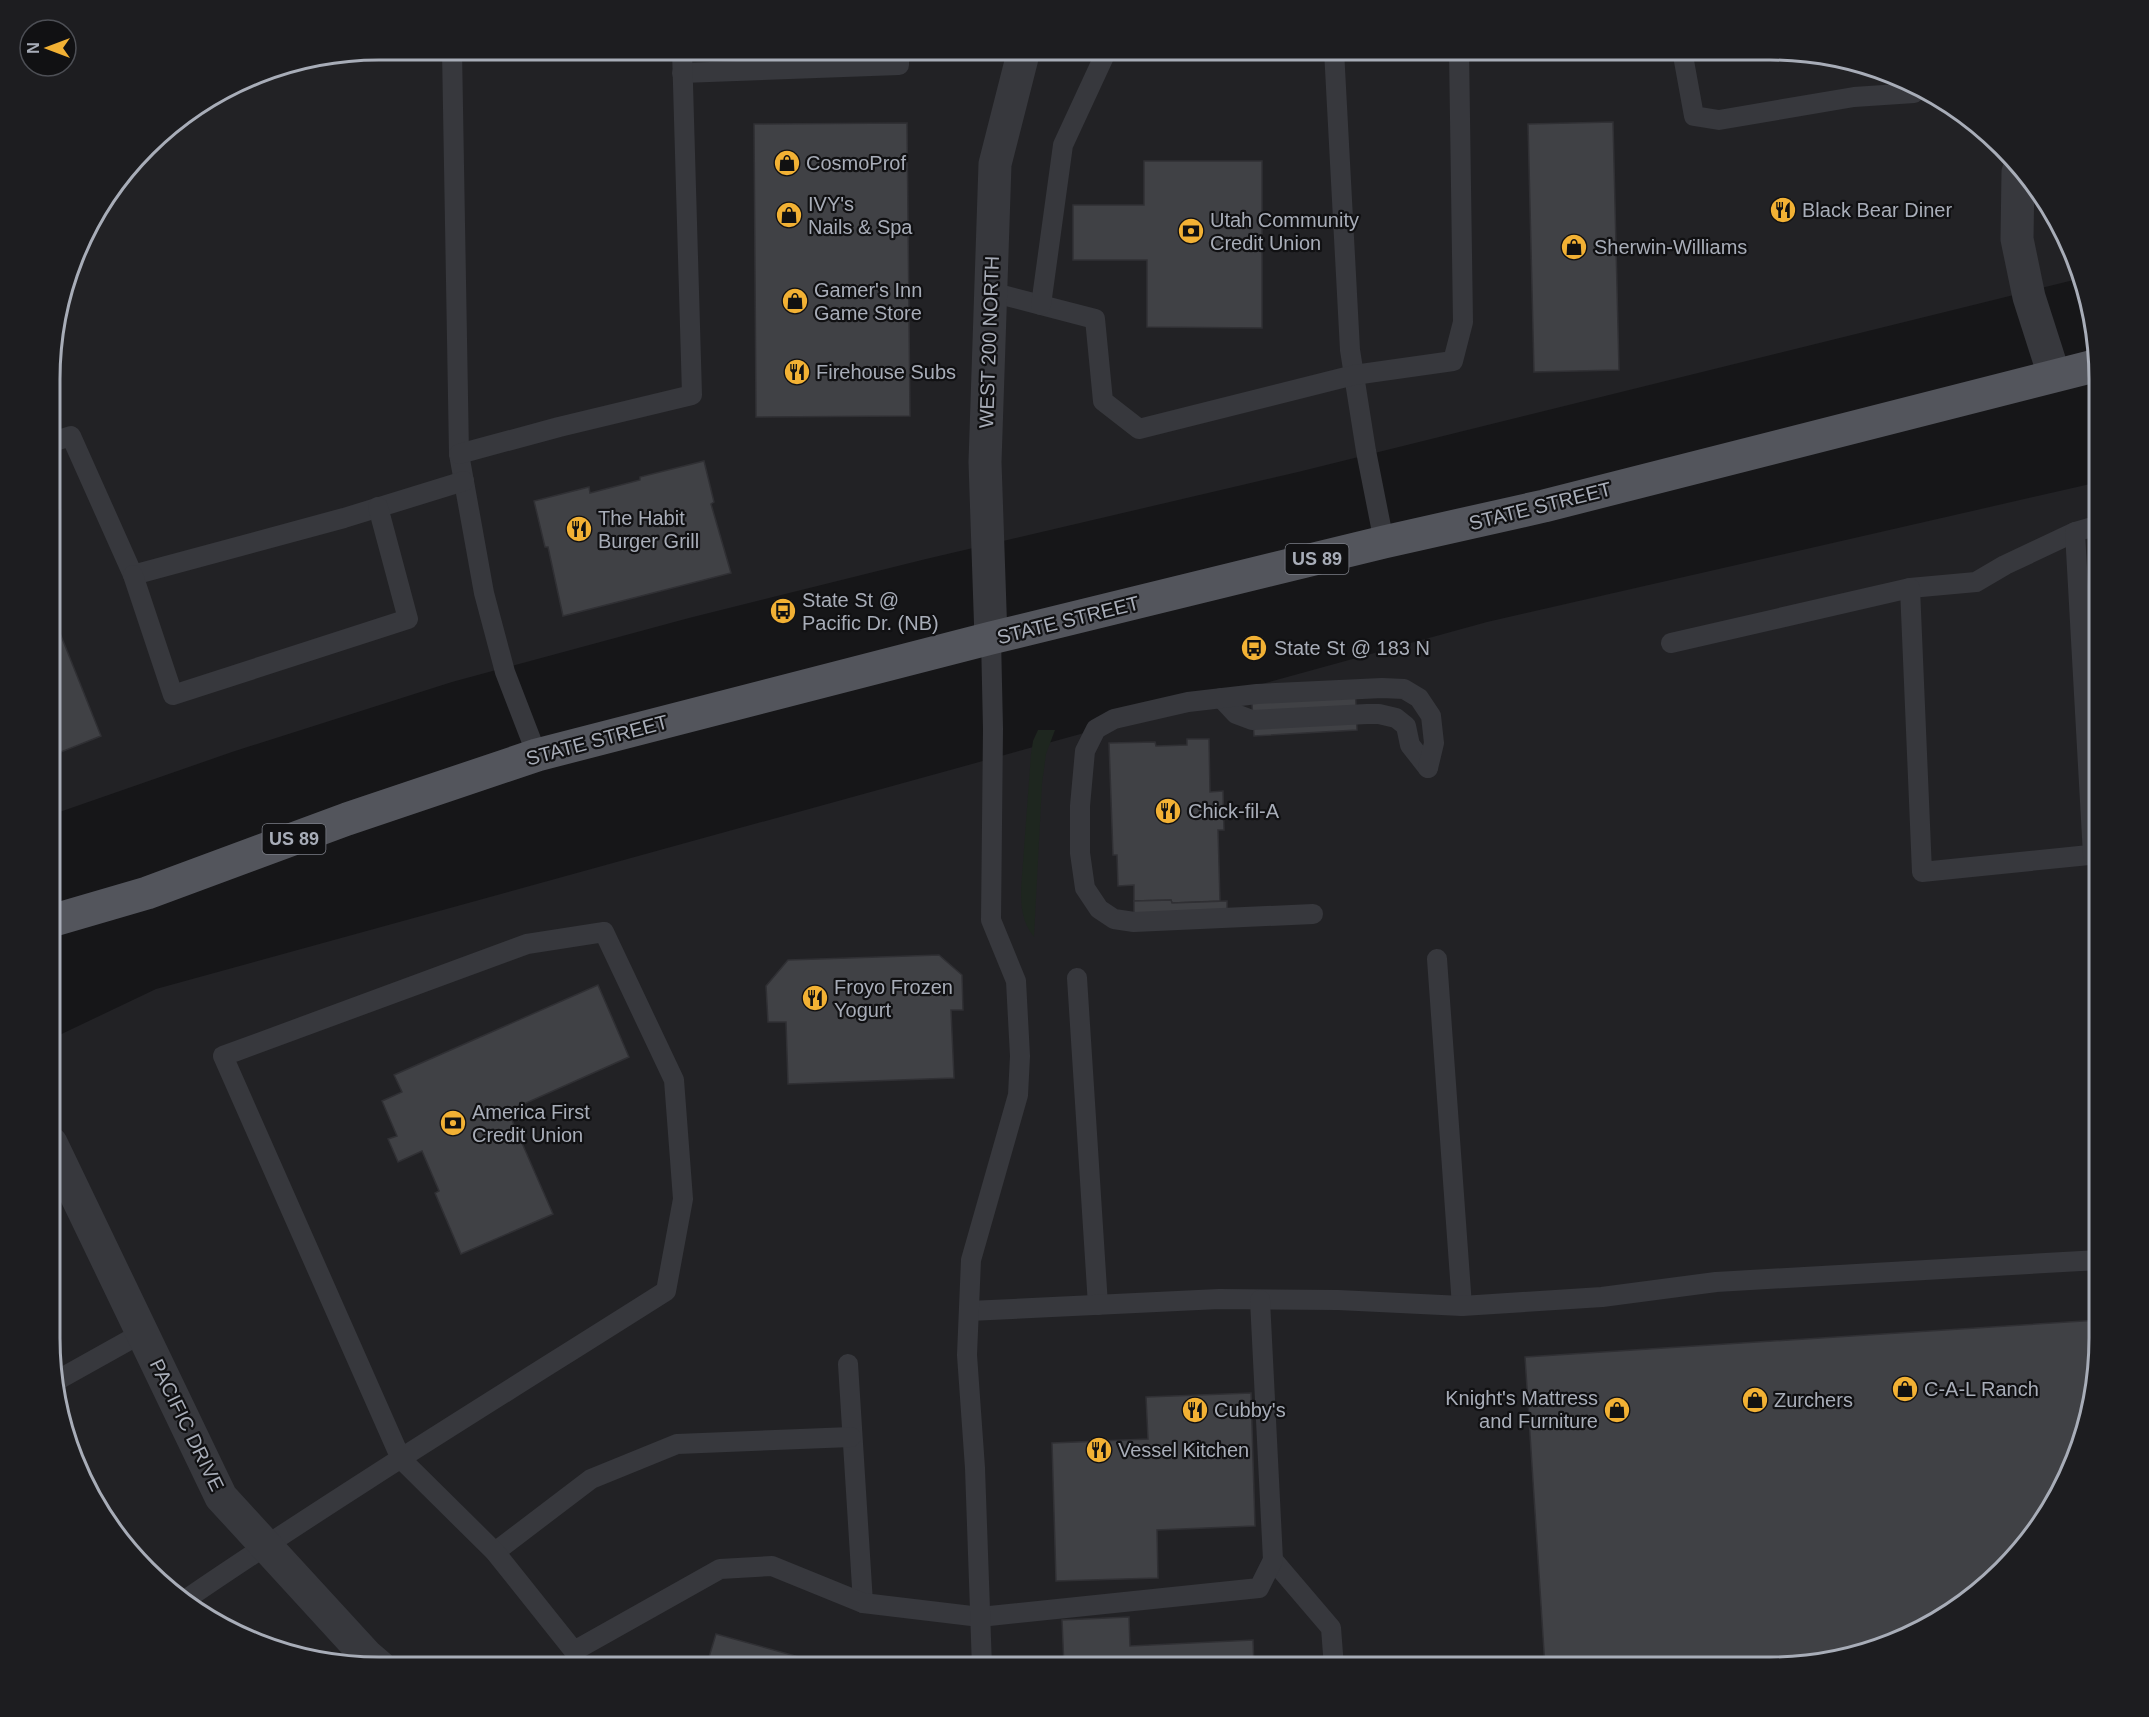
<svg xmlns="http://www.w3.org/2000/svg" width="2149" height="1717" font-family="Arial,sans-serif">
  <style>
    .built { fill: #222225 }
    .green { fill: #1e261f }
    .building { fill: #404145; stroke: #303034; stroke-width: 1.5 }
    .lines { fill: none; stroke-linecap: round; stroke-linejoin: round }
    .service { stroke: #37383d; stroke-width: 20 }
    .minor { stroke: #37383d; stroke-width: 33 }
    .tertiary { stroke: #37383d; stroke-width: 33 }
    .primary { stroke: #53555c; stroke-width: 33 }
    .labels { text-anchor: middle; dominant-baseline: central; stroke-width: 4.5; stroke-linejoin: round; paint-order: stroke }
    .shield { fill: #111113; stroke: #7b7e86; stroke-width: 1.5 }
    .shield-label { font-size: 18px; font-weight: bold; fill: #a8adb8 }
    .poi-label { font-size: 20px; fill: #a8adb8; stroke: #111113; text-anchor: start }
    .street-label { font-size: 20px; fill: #a8adb8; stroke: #111113 }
    .rim { fill: none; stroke: #a8adb8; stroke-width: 3 }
  </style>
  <rect width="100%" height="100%" fill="#161618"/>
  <g class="built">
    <polygon points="379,50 1791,50 1896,75 1987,132 2066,234 2082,278 1298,472 926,559 689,618 452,682 232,752 51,815 52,336 94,215 162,131 273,67"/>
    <polygon points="2099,482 2099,1360 2074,1464 2017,1555 1970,1600 1896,1642 1770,1667 358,1667 253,1642 162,1585 84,1484 50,1360 51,1039 156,989 1487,622"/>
  </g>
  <path class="green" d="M1038 730H1055L1046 754 1042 784 1034 937C1022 922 1021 907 1021 889L1031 754 1033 741Z"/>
  <g class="building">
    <polygon points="1613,122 1619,370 1534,372 1528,124"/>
    <polygon points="907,123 910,416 756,417 754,124"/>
    <polygon points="1144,161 1262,161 1262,328 1147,327 1147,260 1073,260 1073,205 1144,205"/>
    <polygon points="704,461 714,502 711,504 731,573 563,616 548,547 545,547 534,501 589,487 590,493 640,480 640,477"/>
    <polygon points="52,613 101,736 51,756"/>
    <polygon points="1355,682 1357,730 1254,736 1251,688"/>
    <polygon points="1187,739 1209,739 1210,792 1223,791 1224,830 1218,830 1220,901 1172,903 1171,900 1134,901 1134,885 1118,886 1117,855 1113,855 1109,743 1155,742 1156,746 1187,745"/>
    <polygon points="1171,900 1172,903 1227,901 1227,920 1134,923 1134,901"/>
    <polygon points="939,955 962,975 963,1010 951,1010 954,1078 788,1084 786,1022 768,1022 766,986 788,960"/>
    <polygon points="598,985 629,1057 508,1111 553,1214 461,1254 435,1193 439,1191 422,1151 398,1162 388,1139 397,1136 382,1101 402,1092 394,1075"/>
    <polygon points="2099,1320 2099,1360 2074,1464 2017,1555 1970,1600 1896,1642 1770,1668 1545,1667 1525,1357"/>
    <polygon points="1251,1393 1255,1526 1157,1530 1158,1578 1056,1581 1052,1443 1148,1439 1146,1397"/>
    <polygon points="1129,1617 1130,1646 1253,1640 1254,1667 1064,1667 1062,1620"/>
    <polygon points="716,1634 835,1667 706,1667"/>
  </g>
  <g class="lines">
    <g class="service">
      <polyline points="452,50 459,454 484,593 505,672 537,755"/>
      <polyline points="1334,50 1350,350 1366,451 1384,542"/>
      <polyline points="1682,50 1694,116 1719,120 1854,97 1914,93"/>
      <polyline points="1024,51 1052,50"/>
      <polyline points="682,73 899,65 899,50"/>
      <polyline points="991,292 1095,319 1103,401 1139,429 1354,375 1453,361 1463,322 1459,50"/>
      <polyline points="1041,305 1063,145 1107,50"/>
      <polyline points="52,442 71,436 133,575 344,518 464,481"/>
      <polyline points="459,454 559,427 692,395 682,50"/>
      <polyline points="133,575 173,695 408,619 378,507"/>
      <polyline points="1910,588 1976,582 2005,565 2075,532"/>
      <polyline points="1671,643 1910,588 1922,872 2099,854"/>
      <polyline points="1221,698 1236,714 1252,720 1367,714 1379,714 1396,718 1406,726 1410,745 1428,768"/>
      <polyline points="2093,855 2075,532 2099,525"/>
      <polyline points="1313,914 1134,922 1114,919 1099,909 1085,888 1080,853 1080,806 1085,751 1096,729 1114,719 1188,702 1257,694 1382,688 1404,689 1419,698 1431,716 1434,743 1428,768"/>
      <polyline points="1437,959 1462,1306"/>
      <polyline points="1077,978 1098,1305"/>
      <polyline points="969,1311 1219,1299 1338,1300 1462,1306 1602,1297 1716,1282 2099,1260"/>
      <polyline points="848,1364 863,1603"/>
      <polyline points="56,1381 142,1333"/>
      <polyline points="495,1552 591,1479 677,1444 851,1437"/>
      <polyline points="1273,1560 1331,1628 1334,1667"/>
      <path d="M185 1600C342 1493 505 1393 666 1291L683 1199 674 1080 604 932 527 944 223 1056 401 1459 495 1552 574 1651 720 1569 772 1566 863 1603 980 1617 1259 1588 1273 1560 1260 1300"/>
      <polyline points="982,1667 975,1468 967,1355 971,1260 1018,1095 1020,1056 1016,981 991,920 993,729 991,638"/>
    </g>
    <g class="minor">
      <polyline points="2018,172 2017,239 2029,297 2054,375"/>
      <polyline points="991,638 985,462 995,164 1024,50"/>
    </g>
    <polyline class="tertiary" points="51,1143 221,1497 366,1655 380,1667"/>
    <polyline class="primary" points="51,921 147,893 347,819 537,755 991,638 1384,542 1544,506 2098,365"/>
  </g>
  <defs>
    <g id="shop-disc" transform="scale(1.35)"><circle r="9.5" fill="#f2b134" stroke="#111113"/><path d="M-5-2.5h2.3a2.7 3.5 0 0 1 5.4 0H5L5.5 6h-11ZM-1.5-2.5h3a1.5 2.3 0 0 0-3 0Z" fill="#111"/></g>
    <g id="restaurant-disc" transform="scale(1.35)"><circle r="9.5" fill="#f2b134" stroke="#111113"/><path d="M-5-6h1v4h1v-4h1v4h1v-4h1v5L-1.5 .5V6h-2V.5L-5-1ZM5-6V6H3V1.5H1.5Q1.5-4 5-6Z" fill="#111"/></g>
    <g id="bank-disc" transform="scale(1.35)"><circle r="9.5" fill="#f2b134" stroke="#111113"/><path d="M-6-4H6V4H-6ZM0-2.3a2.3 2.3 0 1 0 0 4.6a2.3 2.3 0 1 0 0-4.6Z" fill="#111"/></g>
    <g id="bus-disc" transform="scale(1.35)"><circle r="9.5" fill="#f2b134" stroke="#111113"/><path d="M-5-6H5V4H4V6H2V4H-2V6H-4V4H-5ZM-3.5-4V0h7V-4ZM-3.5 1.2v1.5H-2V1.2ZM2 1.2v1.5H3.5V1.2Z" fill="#111"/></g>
  </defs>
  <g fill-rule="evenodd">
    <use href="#shop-disc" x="787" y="163"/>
    <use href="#restaurant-disc" x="1783" y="210"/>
    <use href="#shop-disc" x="789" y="215"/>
    <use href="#bank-disc" x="1191" y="231"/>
    <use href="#shop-disc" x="1574" y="247"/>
    <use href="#shop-disc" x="795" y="301"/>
    <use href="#restaurant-disc" x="797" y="372"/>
    <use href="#restaurant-disc" x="579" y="529"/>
    <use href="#bus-disc" x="783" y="611"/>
    <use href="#bus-disc" x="1254" y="648"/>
    <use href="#restaurant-disc" x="1168" y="811"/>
    <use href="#restaurant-disc" x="815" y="998"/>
    <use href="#bank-disc" x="453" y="1123"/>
    <use href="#shop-disc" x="1905" y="1389"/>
    <use href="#shop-disc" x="1755" y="1400"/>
    <use href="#restaurant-disc" x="1195" y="1410"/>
    <use href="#shop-disc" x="1617" y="1410"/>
    <use href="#restaurant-disc" x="1099" y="1450"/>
  </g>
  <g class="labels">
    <g class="shield">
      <rect x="1285.5" y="544" width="63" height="30" rx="4.5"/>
      <rect x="262.5" y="824" width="63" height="30" rx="4.5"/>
    </g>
    <g class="shield-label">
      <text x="1317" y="559">US 89</text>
      <text x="294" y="839">US 89</text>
    </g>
    <g class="poi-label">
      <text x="806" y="163">CosmoProf</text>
      <text x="808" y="204">IVY's<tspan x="808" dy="23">Nails &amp; Spa</tspan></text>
      <text x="1802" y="210">Black Bear Diner</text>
      <text x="1210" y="220">Utah Community<tspan x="1210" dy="23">Credit Union</tspan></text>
      <text x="1594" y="247">Sherwin-Williams</text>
      <text x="814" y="290">Gamer's Inn<tspan x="814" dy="23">Game Store</tspan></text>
      <text x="816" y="372">Firehouse Subs</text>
      <text x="598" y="518">The Habit<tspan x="598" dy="23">Burger Grill</tspan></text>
      <text x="802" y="600">State St @<tspan x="802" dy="23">Pacific Dr. (NB)</tspan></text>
      <text x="1274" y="648">State St @ 183 N</text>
      <text x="1188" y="811">Chick-fil-A</text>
      <text x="834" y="987">Froyo Frozen<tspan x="834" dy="23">Yogurt</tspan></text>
      <text x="472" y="1112">America First<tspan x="472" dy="23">Credit Union</tspan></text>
      <text x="1924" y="1389">C-A-L Ranch</text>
      <text x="1598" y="1398" text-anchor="end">Knight's Mattress<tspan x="1598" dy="23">and Furniture</tspan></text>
      <text x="1774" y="1400">Zurchers</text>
      <text x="1214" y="1410">Cubby's</text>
      <text x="1118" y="1450">Vessel Kitchen</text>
    </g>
    <g class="street-label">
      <text transform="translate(989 342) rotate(-88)">WEST 200 NORTH</text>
      <text transform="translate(1540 506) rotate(-14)">STATE STREET</text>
      <text transform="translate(1068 620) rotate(-14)">STATE STREET</text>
      <text transform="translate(597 740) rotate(-15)">STATE STREET</text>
      <text transform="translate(187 1425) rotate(64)">PACIFIC DRIVE</text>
    </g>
  </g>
  <path d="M0 0H2149V1717H0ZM379 60H1770A319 319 0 0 1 2089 379V1338A319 319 0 0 1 1770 1657H379A319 319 0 0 1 60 1338V379A319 319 0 0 1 379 60Z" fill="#1d1d20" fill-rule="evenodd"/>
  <path class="rim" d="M379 60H1770A319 319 0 0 1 2089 379V1338A319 319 0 0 1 1770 1657H379A319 319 0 0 1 60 1338V379A319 319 0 0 1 379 60Z"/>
  <g transform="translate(48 48) rotate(270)"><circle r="28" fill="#111113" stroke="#4d4f55" stroke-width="1.5"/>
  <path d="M0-4.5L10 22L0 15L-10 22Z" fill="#f2b134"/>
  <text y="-9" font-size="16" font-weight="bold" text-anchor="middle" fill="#a8adb8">N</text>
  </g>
</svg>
